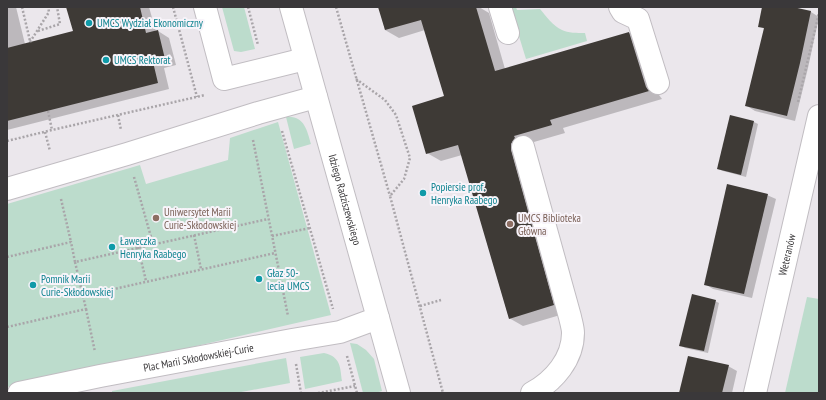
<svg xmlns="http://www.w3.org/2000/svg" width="826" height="400" font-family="'PT Sans Narrow',sans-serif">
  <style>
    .green { fill: #bcdccc }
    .shadow { fill: #0003 }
    .building { fill: #3e3a36 }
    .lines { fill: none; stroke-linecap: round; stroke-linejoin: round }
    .minor-casing { stroke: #c1bdc2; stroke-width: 24 }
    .path { stroke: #a9a5a9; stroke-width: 2.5; stroke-dasharray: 2 2; stroke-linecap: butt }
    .minor { stroke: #fff; stroke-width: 22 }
    .culture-dot { fill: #0f9aa8; stroke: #f8f4fa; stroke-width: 1.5 }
    .education-dot { fill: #8d6e63; stroke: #f8f4fa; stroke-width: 1.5 }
    .labels { text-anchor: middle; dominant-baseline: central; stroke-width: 4; stroke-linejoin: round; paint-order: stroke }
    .culture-label { font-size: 11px; fill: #0d838f; stroke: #f8f4fa; text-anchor: start }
    .street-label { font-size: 11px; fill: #3a383a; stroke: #f8f4fa }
    .education-label { font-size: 11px; fill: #785e54; stroke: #f8f4fa; text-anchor: start }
  </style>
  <rect width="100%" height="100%" fill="#ebe7ec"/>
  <g class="green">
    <polygon points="222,7 244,7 255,49 241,52 234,51"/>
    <path d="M510 7H516L517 10 540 9C546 16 553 26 562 30 568 33 577 33 585 33L587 41 526 59Z"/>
    <path d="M286 117C304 115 307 130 311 144L294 149Z"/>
    <polygon points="278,122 331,315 101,368 7,387 7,204 140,165 146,184 228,160 230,138"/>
    <polygon points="807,297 819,299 819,393 785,393"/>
    <polygon points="350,343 357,344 366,350 374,359 382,391 375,393 363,393"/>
    <path d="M324 353C341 357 340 367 342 381L305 389 300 357Z"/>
    <polygon points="286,358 290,383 236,393 112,393 112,391"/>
  </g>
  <g class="shadow">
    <polygon points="7,7 16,7 25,44 74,32 67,7 149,7 156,32 158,31 169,38 176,65 164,68 169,89 7,130"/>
    <polygon points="379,7 479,7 489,13 505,69 629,33 642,41 659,95 662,99 563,128 565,133 527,144 567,313 523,326 509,318 462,155 441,161 427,153 445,97 425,30 399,38 385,30"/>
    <polygon points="771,7 789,7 811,12 819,17 808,68 795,121 755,111 747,106 765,29 759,26"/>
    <polygon points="731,116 754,122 758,124 746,177 723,171 718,169"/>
    <polygon points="767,195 776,199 752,298 713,289 705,284"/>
    <polygon points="715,301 719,303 708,353 685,348 680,345"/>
    <polygon points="728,366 737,371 732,393 680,393"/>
  </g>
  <g class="building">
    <polygon points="66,7 140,7 146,33 158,30 165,59 153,62 158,83 7,121 7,48 73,31"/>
    <polygon points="378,7 476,7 495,71 629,32 646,87 649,91 550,120 552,125 514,136 515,138 511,144 511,150 554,305 509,319 458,145 426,154 412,106 444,96 421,20 385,30"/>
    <polygon points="762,7 793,7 811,11 800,63 787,116 745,106 764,28 758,27"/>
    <polygon points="730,115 754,121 741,175 717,169"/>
    <polygon points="727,184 768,194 744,294 704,285"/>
    <polygon points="692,294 716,300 704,351 679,346"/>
    <polygon points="688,356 729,365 722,393 679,393"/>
  </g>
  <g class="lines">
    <g class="minor-casing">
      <g id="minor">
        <polyline points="205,7 224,79 305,59"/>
        <path id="s1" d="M291 7 378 318 399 393"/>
        <polyline points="500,7 508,33"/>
        <polyline points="620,7 623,12 638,19 658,83"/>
        <path d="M523 147 570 317C571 322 573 328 573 333 573 359 554 381 532 393"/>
        <polyline points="7,189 127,154 258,113 316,97"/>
        <path id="s2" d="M19 393 100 376 292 340 340 332 378 318"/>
        <path id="s3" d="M755 393 819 116"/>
      </g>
    </g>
    <g class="path">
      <polyline points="22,7 30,41"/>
      <polyline points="173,7 197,97"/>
      <polyline points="248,7 258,45"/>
      <polyline points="336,7 390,196"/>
      <polyline points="38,31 60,24 57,7"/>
      <polyline points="30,42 49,12 48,7"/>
      <polyline points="356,79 385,100 396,115 410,158 404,179 390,196 443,393"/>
      <polyline points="798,102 819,13"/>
      <polyline points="48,111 52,130"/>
      <polyline points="118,115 121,130"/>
      <polyline points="282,131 333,309"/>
      <polyline points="45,132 50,151"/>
      <polyline points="253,140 288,316"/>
      <polyline points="7,141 52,130 205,95"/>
      <polyline points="134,177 153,244"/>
      <polyline points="61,199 71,242"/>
      <polyline points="194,235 201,269"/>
      <polyline points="272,236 310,228"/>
      <polyline points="138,247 146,281"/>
      <polyline points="7,257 71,242 75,262 268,219"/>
      <polyline points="75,262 83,296"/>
      <polyline points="420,306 441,300"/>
      <polyline points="86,309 95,352"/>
      <polyline points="7,327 86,309 83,296 275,253"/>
      <polyline points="347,356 357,393"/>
      <polyline points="296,364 301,393"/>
      <polyline points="318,393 355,386"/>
    </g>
    <use href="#minor" class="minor"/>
  </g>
  <g class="culture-dot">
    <circle cx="89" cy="23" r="4"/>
    <circle cx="106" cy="60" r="4"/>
    <circle cx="423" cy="193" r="4"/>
    <circle cx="112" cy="247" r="4"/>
    <circle cx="259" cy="279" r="4"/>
    <circle cx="33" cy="285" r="4"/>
  </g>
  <g class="education-dot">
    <circle cx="156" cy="218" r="4"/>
    <circle cx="510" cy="224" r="4"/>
  </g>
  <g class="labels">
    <g class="culture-label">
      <text x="97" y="23">UMCS Wydział Ekonomiczny</text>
      <text x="114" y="60">UMCS Rektorat</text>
      <text x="431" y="187">Popiersie prof.<tspan x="431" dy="13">Henryka Raabego</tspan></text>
      <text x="120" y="241">Ławeczka<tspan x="120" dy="13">Henryka Raabego</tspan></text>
      <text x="267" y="273">Głaz 50-<tspan x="267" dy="13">lecia UMCS</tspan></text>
      <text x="41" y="279">Pomnik Marii<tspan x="41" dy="13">Curie-Skłodowskiej</tspan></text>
    </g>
    <g class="street-label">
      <text stroke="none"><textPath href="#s1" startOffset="200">Idziego Radziszewskiego</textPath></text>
      <text stroke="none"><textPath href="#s3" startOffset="142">Weteranów</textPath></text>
      <text stroke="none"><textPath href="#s2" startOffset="183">Plac Marii Skłodowskiej-Curie</textPath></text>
    </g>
    <g class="education-label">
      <text x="164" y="212">Uniwersytet Marii<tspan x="164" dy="13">Curie-Skłodowskiej</tspan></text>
      <text x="518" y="218">UMCS Biblioteka<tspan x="518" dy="13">Główna</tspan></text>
    </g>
  </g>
  <rect width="826" height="400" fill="none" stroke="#3a383a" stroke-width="16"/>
</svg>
